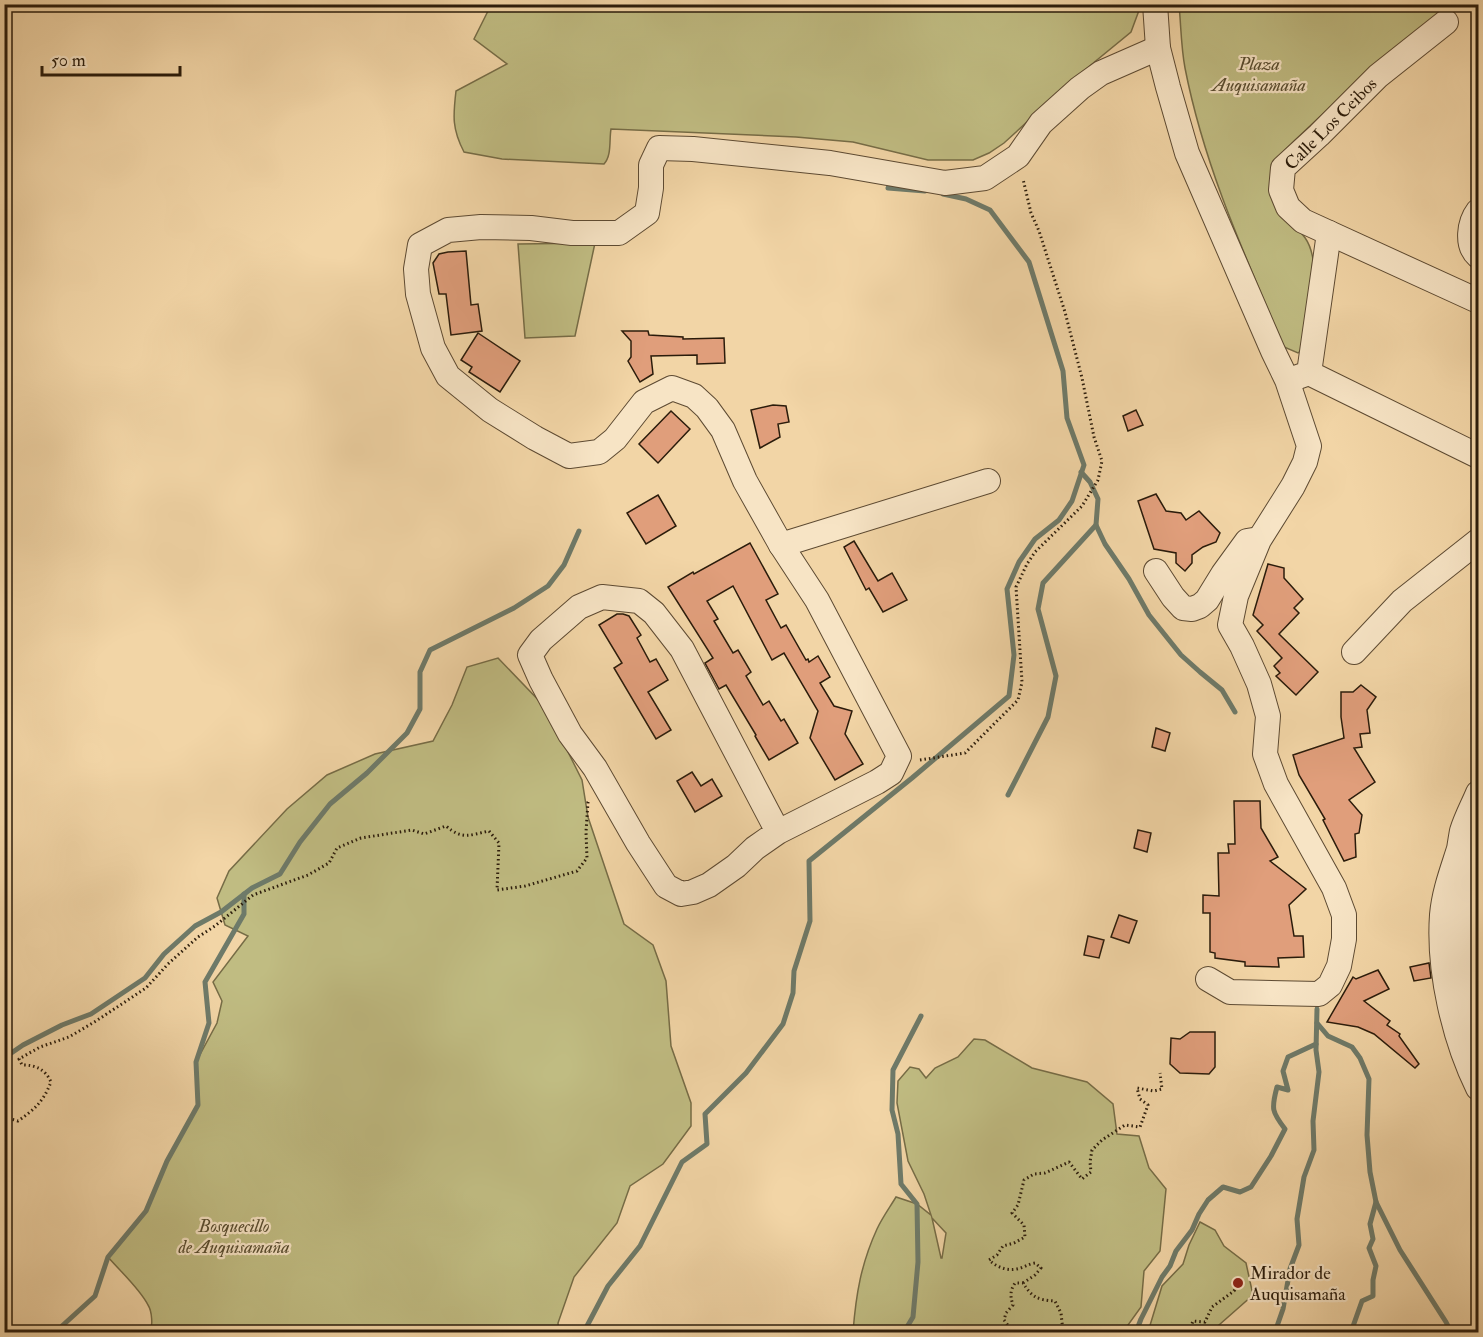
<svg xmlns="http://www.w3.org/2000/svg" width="1483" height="1337" font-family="'IM FELL Double Pica',serif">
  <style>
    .green { fill: #c0bc82; stroke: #766c46; stroke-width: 1.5; fill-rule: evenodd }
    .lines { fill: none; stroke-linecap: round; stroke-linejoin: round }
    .stream { stroke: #6e7a69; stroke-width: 5 }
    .building { fill: #e09e7b; stroke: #2b1c0b; stroke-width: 1.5 }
    .minor-casing { stroke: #5d4a32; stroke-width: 26 }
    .path { stroke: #2b1c0b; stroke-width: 3; stroke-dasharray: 1.5 3; stroke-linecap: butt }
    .minor { stroke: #f7e4c5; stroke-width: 24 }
    .poi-dot { fill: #8f2418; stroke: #f7e4c5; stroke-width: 2 }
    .labels { text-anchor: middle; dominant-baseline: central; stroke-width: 4.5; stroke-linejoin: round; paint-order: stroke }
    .park-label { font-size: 18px; font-style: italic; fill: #584c2f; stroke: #f7e4c5 }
    .street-label { font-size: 18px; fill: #2b1c0b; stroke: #f7e4c5 }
    .poi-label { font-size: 18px; fill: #2b1c0b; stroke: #f7e4c5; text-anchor: start }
  </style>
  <rect width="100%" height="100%" fill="#f2d5a6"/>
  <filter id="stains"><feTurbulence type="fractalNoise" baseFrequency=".00333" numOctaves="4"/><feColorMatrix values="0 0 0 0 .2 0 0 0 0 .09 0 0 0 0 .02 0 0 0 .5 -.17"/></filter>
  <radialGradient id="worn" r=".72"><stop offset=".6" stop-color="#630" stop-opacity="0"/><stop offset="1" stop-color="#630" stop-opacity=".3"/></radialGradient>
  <g class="green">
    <path d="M737 4 1141 5 1131 32 1075 78 1004 143 989 153 973 160H928L853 142 796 137 611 129C609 140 612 155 604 164L502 159 464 152C452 129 453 116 456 91L507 64 474 39 491 5 549 11Z"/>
    <path d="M1450 4 1452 8C1391 55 1331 103 1277 158L1283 217C1300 232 1309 236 1313 259L1305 347 1298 353 1284 347C1245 256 1204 166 1185 68 1181 47 1181 25 1179 5Z"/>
    <polygon points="595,243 575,336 525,338 518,244"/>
    <path d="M498 658 546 708 582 780 588 817 624 924 653 945 666 981 671 1046 691 1103V1126L663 1164 630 1186 617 1223 574 1277 558 1323 559 1332H150C153 1326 152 1311 148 1305 140 1289 120 1271 108 1257L146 1211 167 1161 198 1105 196 1062 217 1023 222 1001 213 982 248 936 225 925 217 898 229 871 287 809 327 775 375 754 433 741 452 705 467 667Z"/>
    <polygon points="1478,893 1478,986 1472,943"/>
    <path d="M974 1039 985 1040 1032 1068 1087 1082 1113 1104 1117 1134 1139 1136 1149 1168 1166 1189 1160 1251 1144 1271 1141 1307 1123 1332H853C856 1294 861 1264 877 1229 882 1218 890 1207 896 1197L917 1204 931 1215 924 1194 908 1161 897 1103 898 1081 910 1067 919 1069 926 1078 935 1068 958 1057ZM932 1218 946 1233 942 1258H941Z"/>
    <polygon points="1200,1222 1215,1230 1224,1246 1246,1263 1253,1295 1211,1332 1148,1332 1162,1286 1183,1264 1189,1245"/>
  </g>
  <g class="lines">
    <g class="stream">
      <polyline points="888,188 925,191"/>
      <polyline points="1081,472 1090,482 1098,499 1096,525 1105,544 1129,579 1149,615 1181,655 1200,672 1222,690 1235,712"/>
      <polyline points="1008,795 1048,717 1056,676 1038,609 1043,583 1096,525"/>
      <polyline points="1317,1023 1328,1036 1352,1047 1360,1058 1369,1079 1367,1135 1370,1172 1376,1202 1400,1250 1446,1322 1451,1332"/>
      <polyline points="4,1058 23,1045 62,1025 91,1014 145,978 164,954 195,926 221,912 252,888 280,874 300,842 330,804 367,773 407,733 420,709 420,672 430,650 514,608 548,586 564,565 579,531"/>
      <polyline points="60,1332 62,1326 95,1296 108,1257 146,1211 167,1161 198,1105 196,1062 209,1023 205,982 244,914 244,894"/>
      <polyline points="585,1332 587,1326 608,1286 640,1246 682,1162 707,1144 705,1114 746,1073 783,1024 793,993 794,971 810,921 809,861 912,778 1009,696 1014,655 1007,589 1019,562 1035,539 1059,520 1072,501 1084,465 1067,418 1063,371 1029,262 990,210 966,199 943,194"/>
      <polyline points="904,1332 913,1317 918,1262 917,1204 901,1184 898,1134 892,1110 893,1070 921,1016"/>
      <path d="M1136 1332 1141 1319 1162 1277 1170 1266 1176 1251 1192 1230 1199 1214 1208 1200 1223 1187 1240 1192 1251 1187 1271 1156 1285 1129C1272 1112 1271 1109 1277 1087L1288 1090 1283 1071 1288 1057 1316 1044"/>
      <polyline points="1275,1332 1283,1309 1290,1269 1299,1245 1297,1219 1304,1177 1314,1150 1313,1121 1319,1072 1316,1050 1317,1009"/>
      <polyline points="1351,1332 1362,1301 1373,1296 1373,1280 1376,1266 1369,1248 1373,1239 1370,1224 1376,1202"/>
    </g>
  </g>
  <g class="building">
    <polygon points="466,251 471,305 478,304 482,331 451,335 446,294 439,294 433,263 439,254 448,252"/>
    <polygon points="622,331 648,331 649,335 683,337 683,339 724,338 725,363 697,364 697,355 651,356 653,374 640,382 628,361 631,357 631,341"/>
    <polygon points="478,333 520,361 500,392 469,372 472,367 461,360"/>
    <polygon points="773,405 786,406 789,422 778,424 780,437 760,448 751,410"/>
    <polygon points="1136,410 1143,425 1128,431 1123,416"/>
    <polygon points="671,411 690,429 658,463 639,444"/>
    <polygon points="1156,494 1166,511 1181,513 1186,520 1199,511 1220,533 1216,542 1203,547 1192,555 1192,563 1185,571 1176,563 1176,553 1154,549 1138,501"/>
    <polygon points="658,495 676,526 646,544 627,513"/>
    <polygon points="854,541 878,581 892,573 907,600 883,612 869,588 866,590 844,547"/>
    <polygon points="750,543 778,594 766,600 781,628 786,625 806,660 808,659 809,662 818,656 830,677 820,683 834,706 852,711 845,734 863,764 835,780 810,738 818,711 784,653 772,660 733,586 707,601 718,619 714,621 733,653 738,650 751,672 746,676 763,705 769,701 781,721 784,719 798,743 769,760 755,736 756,735 726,685 719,689 705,663 713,658 668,587 693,572 694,574"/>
    <polygon points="1268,564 1284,568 1284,578 1303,599 1294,608 1299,613 1279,634 1318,672 1296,695 1276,676 1280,673 1274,666 1282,658 1257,631 1263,625 1253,615"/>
    <polygon points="617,614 623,614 629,616 641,635 637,638 650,662 656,659 668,680 648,692 671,730 656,739 614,668 622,663 599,625"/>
    <polygon points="1361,685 1376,697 1367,710 1370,733 1360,734 1362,747 1354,748 1375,782 1349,800 1362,815 1359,833 1355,834 1356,857 1344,861 1323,820 1325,819 1299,775 1293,755 1344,738 1341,717 1341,692 1353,692"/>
    <polygon points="1156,728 1170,733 1165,751 1152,747"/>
    <polygon points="692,772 701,786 712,779 722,796 695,812 677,781"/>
    <polygon points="1234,801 1260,801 1261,828 1278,857 1270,861 1306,889 1289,905 1294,936 1303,936 1304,957 1278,958 1279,967 1245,966 1245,962 1215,958 1215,953 1210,952 1210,913 1203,913 1203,895 1219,896 1218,853 1229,853 1228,844 1235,844"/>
    <polygon points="1138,830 1151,833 1147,852 1134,848"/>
    <polygon points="1119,915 1137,921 1129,943 1111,937"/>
    <polygon points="1088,936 1104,940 1099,958 1084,955"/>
    <polygon points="1429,963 1431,978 1414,981 1410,967"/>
    <polygon points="1378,970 1389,989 1364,1001 1390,1021 1387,1025 1400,1034 1399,1036 1419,1064 1415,1068 1374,1034 1358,1027 1327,1022 1353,977 1356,979"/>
    <polygon points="1190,1032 1215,1032 1215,1067 1209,1074 1180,1073 1170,1064 1171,1038 1180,1039"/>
  </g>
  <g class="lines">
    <g class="minor-casing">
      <g id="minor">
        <polyline points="1155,4 1158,48 1168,87 1187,153 1273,351 1287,380 1309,446 1305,462 1293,486 1259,540 1236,596 1230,625 1242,646 1259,684 1268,716 1265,754 1276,784 1334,888 1344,915 1344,939 1339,966 1330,985 1319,994 1230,992 1208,979"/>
        <polyline points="1446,22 1378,76 1319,135 1283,168 1281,190 1288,207 1303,221 1478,301"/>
        <path d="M1478 211C1469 223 1466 245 1478 256"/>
        <polyline points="1309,373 1478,456"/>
        <polyline points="1295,378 1309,373 1329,233"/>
        <polyline points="781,545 988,481"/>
        <polyline points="1156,571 1173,597 1183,608 1192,609 1200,606 1207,600 1223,574 1247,541 1253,540"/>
        <polyline points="1354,652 1402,601 1478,541"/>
        <path d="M1478 793C1473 805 1466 818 1462 831 1461 836 1460 843 1459 849 1452 871 1444 892 1442 915 1438 971 1454 1039 1478 1088"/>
        <polyline points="778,832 682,649 654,613 639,601 602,597 579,607 541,640 530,655 541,680 570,734 595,768 638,843 666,886 681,894 693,892 709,885 736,866 755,848 778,832 877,782 891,773 899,756 817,600 781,545 745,481 723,430 707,408 694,396 672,388 644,402 615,439 599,452 569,456 535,438 490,410 448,376 433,348 418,294 416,269 420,245 448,230 481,227 531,228 572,233 619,233 647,213 651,188 651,165 659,148 693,149 830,163 945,183 985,178 1018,156 1041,123 1080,88 1101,73 1158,48"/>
        <polyline points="1478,839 1474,851 1464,895 1459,940 1466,999 1478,1046"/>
      </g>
    </g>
    <g class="path">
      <polyline points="920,760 965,753 1018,700 1022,682 1016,587 1027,564 1035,552 1082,506 1098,480 1102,461 1094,437 1082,378 1065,312 1039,231 1031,213 1023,179"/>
      <path d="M4 1117 18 1121C35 1109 43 1102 51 1082 45 1069 36 1065 22 1065L19 1059 40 1047 69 1037 96 1021 146 988 168 964 198 937 215 926 253 895 308 875 329 863 337 848 361 838 412 830 424 834 446 826C462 840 470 835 489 831L499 843 497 890 525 886 577 871 587 858 586 832 588 802 590 800"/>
      <path d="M1023 1283 1035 1275 1041 1268 1035 1263C1028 1264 1023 1268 1017 1269 1006 1271 997 1267 989 1260L997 1255 1003 1246 1014 1243 1025 1237 1024 1225 1012 1213 1018 1205 1024 1180 1034 1174 1045 1173 1069 1162 1082 1179 1091 1172 1090 1162 1092 1150 1102 1140 1125 1125 1140 1127 1148 1105 1140 1099 1137 1088 1154 1091 1162 1089 1160 1073"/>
      <path d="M1013 1332 1004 1320 1006 1313 1013 1305C1010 1296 1010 1291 1015 1283H1023C1032 1297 1037 1300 1055 1301L1061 1313 1063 1332"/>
      <polyline points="1189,1332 1193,1321 1205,1322 1212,1307 1234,1291 1238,1283"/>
    </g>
    <use href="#minor" class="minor"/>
  </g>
  <circle class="poi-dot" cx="1238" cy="1283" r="6"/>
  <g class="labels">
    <g class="park-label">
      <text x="1259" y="64">Plaza<tspan x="1259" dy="21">Auquisamaña</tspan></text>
      <text x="234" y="1226">Bosquecillo<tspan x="234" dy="21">de Auquisamaña</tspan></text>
    </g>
    <g class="street-label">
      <text transform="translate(1331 124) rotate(-45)">Calle Los Ceibos</text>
    </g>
    <g class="poi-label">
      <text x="1250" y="1273">Mirador de<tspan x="1250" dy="21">Auquisamaña</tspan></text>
    </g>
  </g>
  <rect width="1483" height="1337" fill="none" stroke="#f2d5a6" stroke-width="24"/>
  <rect x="6" y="6" width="1471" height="1325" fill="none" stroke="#2b1c0b" stroke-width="3"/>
  <rect x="12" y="12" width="1459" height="1313" fill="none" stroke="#2b1c0b" stroke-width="1.5"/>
  <path d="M42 66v9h138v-9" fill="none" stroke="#2b1c0b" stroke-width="3"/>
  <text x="51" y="66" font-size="18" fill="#2b1c0b" stroke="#f7e4c5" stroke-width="4.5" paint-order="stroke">50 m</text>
  <rect width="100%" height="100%" filter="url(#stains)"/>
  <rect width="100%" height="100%" fill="url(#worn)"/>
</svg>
